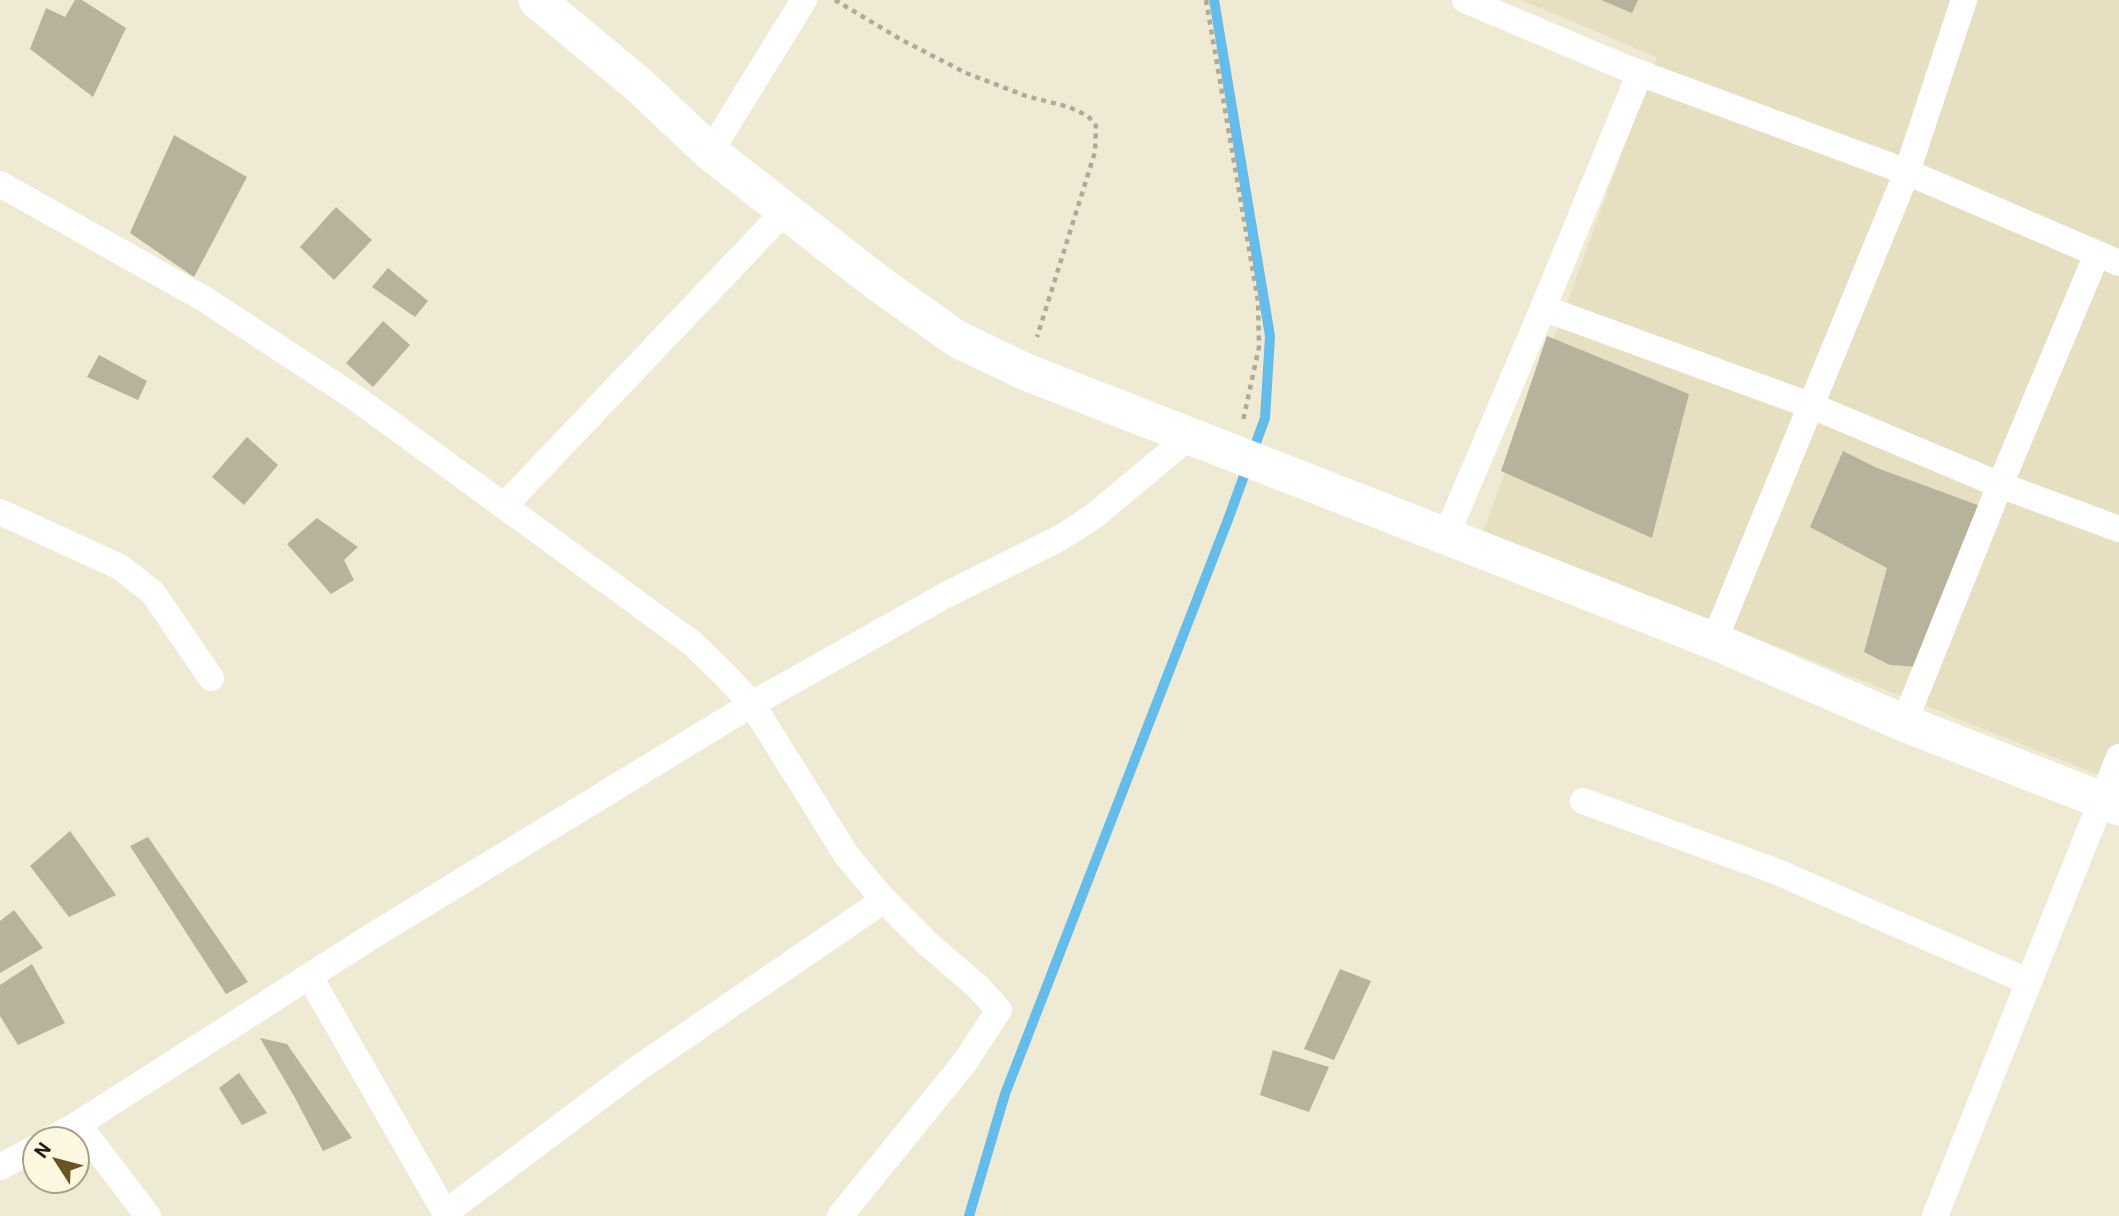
<svg xmlns="http://www.w3.org/2000/svg" width="2119" height="1216" font-family="Roboto,sans-serif">
  <style>
    .built { fill: #e6dfc1 }
    .lines { fill: none; stroke-linecap: round; stroke-linejoin: round }
    .stream { stroke: #64bcea; stroke-width: 10 }
    .building { fill: #b6b29c }
    .path { stroke: #aeaa97; stroke-width: 4.5; stroke-dasharray: 5 5; stroke-linecap: butt }
    .street { stroke: #fff; stroke-width: 26 }
    .secondary { stroke: #fff; stroke-width: 37 }
  </style>
  <rect width="100%" height="100%" fill="#efead3"/>
  <polygon class="built" points="1521,0 2119,0 2119,783 1703,617 1483,532 1657,57"/>
  <g class="lines">
    <polyline class="stream" points="969,1216 1005,1094 1229,517 1265,418 1270,336 1214,0"/>
  </g>
  <g class="building">
    <polygon points="75,0 82,0 126,28 93,97 30,49 46,8 65,17"/>
    <polygon points="1601,0 1638,0 1632,13"/>
    <polygon points="174,135 247,177 194,277 130,233"/>
    <polygon points="336,207 372,240 334,280 300,247"/>
    <polygon points="388,268 428,301 415,317 372,287"/>
    <polygon points="383,321 410,345 373,387 346,363"/>
    <polygon points="1547,336 1689,394 1652,538 1501,471"/>
    <polygon points="99,355 147,381 138,400 87,377"/>
    <polygon points="247,437 278,465 244,505 212,477"/>
    <polygon points="1843,451 1877,468 1983,507 1919,667 1890,665 1864,652 1887,568 1810,527"/>
    <polygon points="317,518 358,547 344,560 354,580 331,594 287,544"/>
    <polygon points="70,831 116,895 69,917 30,866"/>
    <polygon points="148,837 248,982 226,994 130,846"/>
    <polygon points="14,910 43,948 0,973 0,921"/>
    <polygon points="32,964 65,1023 18,1045 0,1016 0,985"/>
    <polygon points="1340,969 1371,981 1334,1060 1304,1049"/>
    <polygon points="260,1038 287,1044 352,1138 323,1151 294,1096"/>
    <polygon points="1273,1050 1329,1067 1309,1112 1260,1095"/>
    <polygon points="239,1073 267,1113 242,1125 219,1088"/>
  </g>
  <g class="lines">
    <g class="path">
      <polyline points="835,0 900,39 966,73 1026,96 1069,107 1088,116 1096,126 1095,152 1037,337"/>
      <polyline points="1206,0 1258,301 1259,347 1243,421"/>
    </g>
    <g class="street">
      <polyline points="1465,0 1626,68 1907,172 2119,263"/>
      <polyline points="710,152 804,0"/>
      <polyline points="0,184 206,300 357,399 692,643 726,676 752,704 847,856 884,900 637,1069 445,1213"/>
      <polyline points="1543,308 1812,406 2000,485 2119,529"/>
      <polyline points="504,506 785,211"/>
      <polyline points="0,512 120,567 153,593 211,678"/>
      <polyline points="1446,536 1543,308 1640,73"/>
      <polyline points="1714,641 1907,172 1964,0"/>
      <polyline points="1904,723 2000,485 2097,254"/>
      <polyline points="1583,801 1775,871 2027,981"/>
      <polyline points="310,977 447,1216"/>
      <polyline points="78,1124 148,1216"/>
      <polyline points="51,1139 78,1124 369,938 752,704 946,595 1062,537 1094,516 1190,436"/>
      <polyline points="0,1167 35,1148"/>
      <polyline points="840,1216 965,1062 999,1010 977,986 928,944 884,900"/>
      <polyline points="1935,1216 2119,757"/>
    </g>
    <polyline class="secondary" points="537,0 639,85 710,152 878,283 957,339 1026,372 1714,641 1904,723 2119,807"/>
  </g>
  <g transform="translate(56 1160) rotate(306)"><circle r="33" fill="#fcf8e0" stroke="#a4a08e" stroke-width="2"/>
  <path d="M0-5L12 26L0 18L-12 26Z" fill="#695423"/>
  <text y="-10" font-size="19" font-weight="bold" text-anchor="middle" fill="#1f1d14">N</text>
  </g>
</svg>
